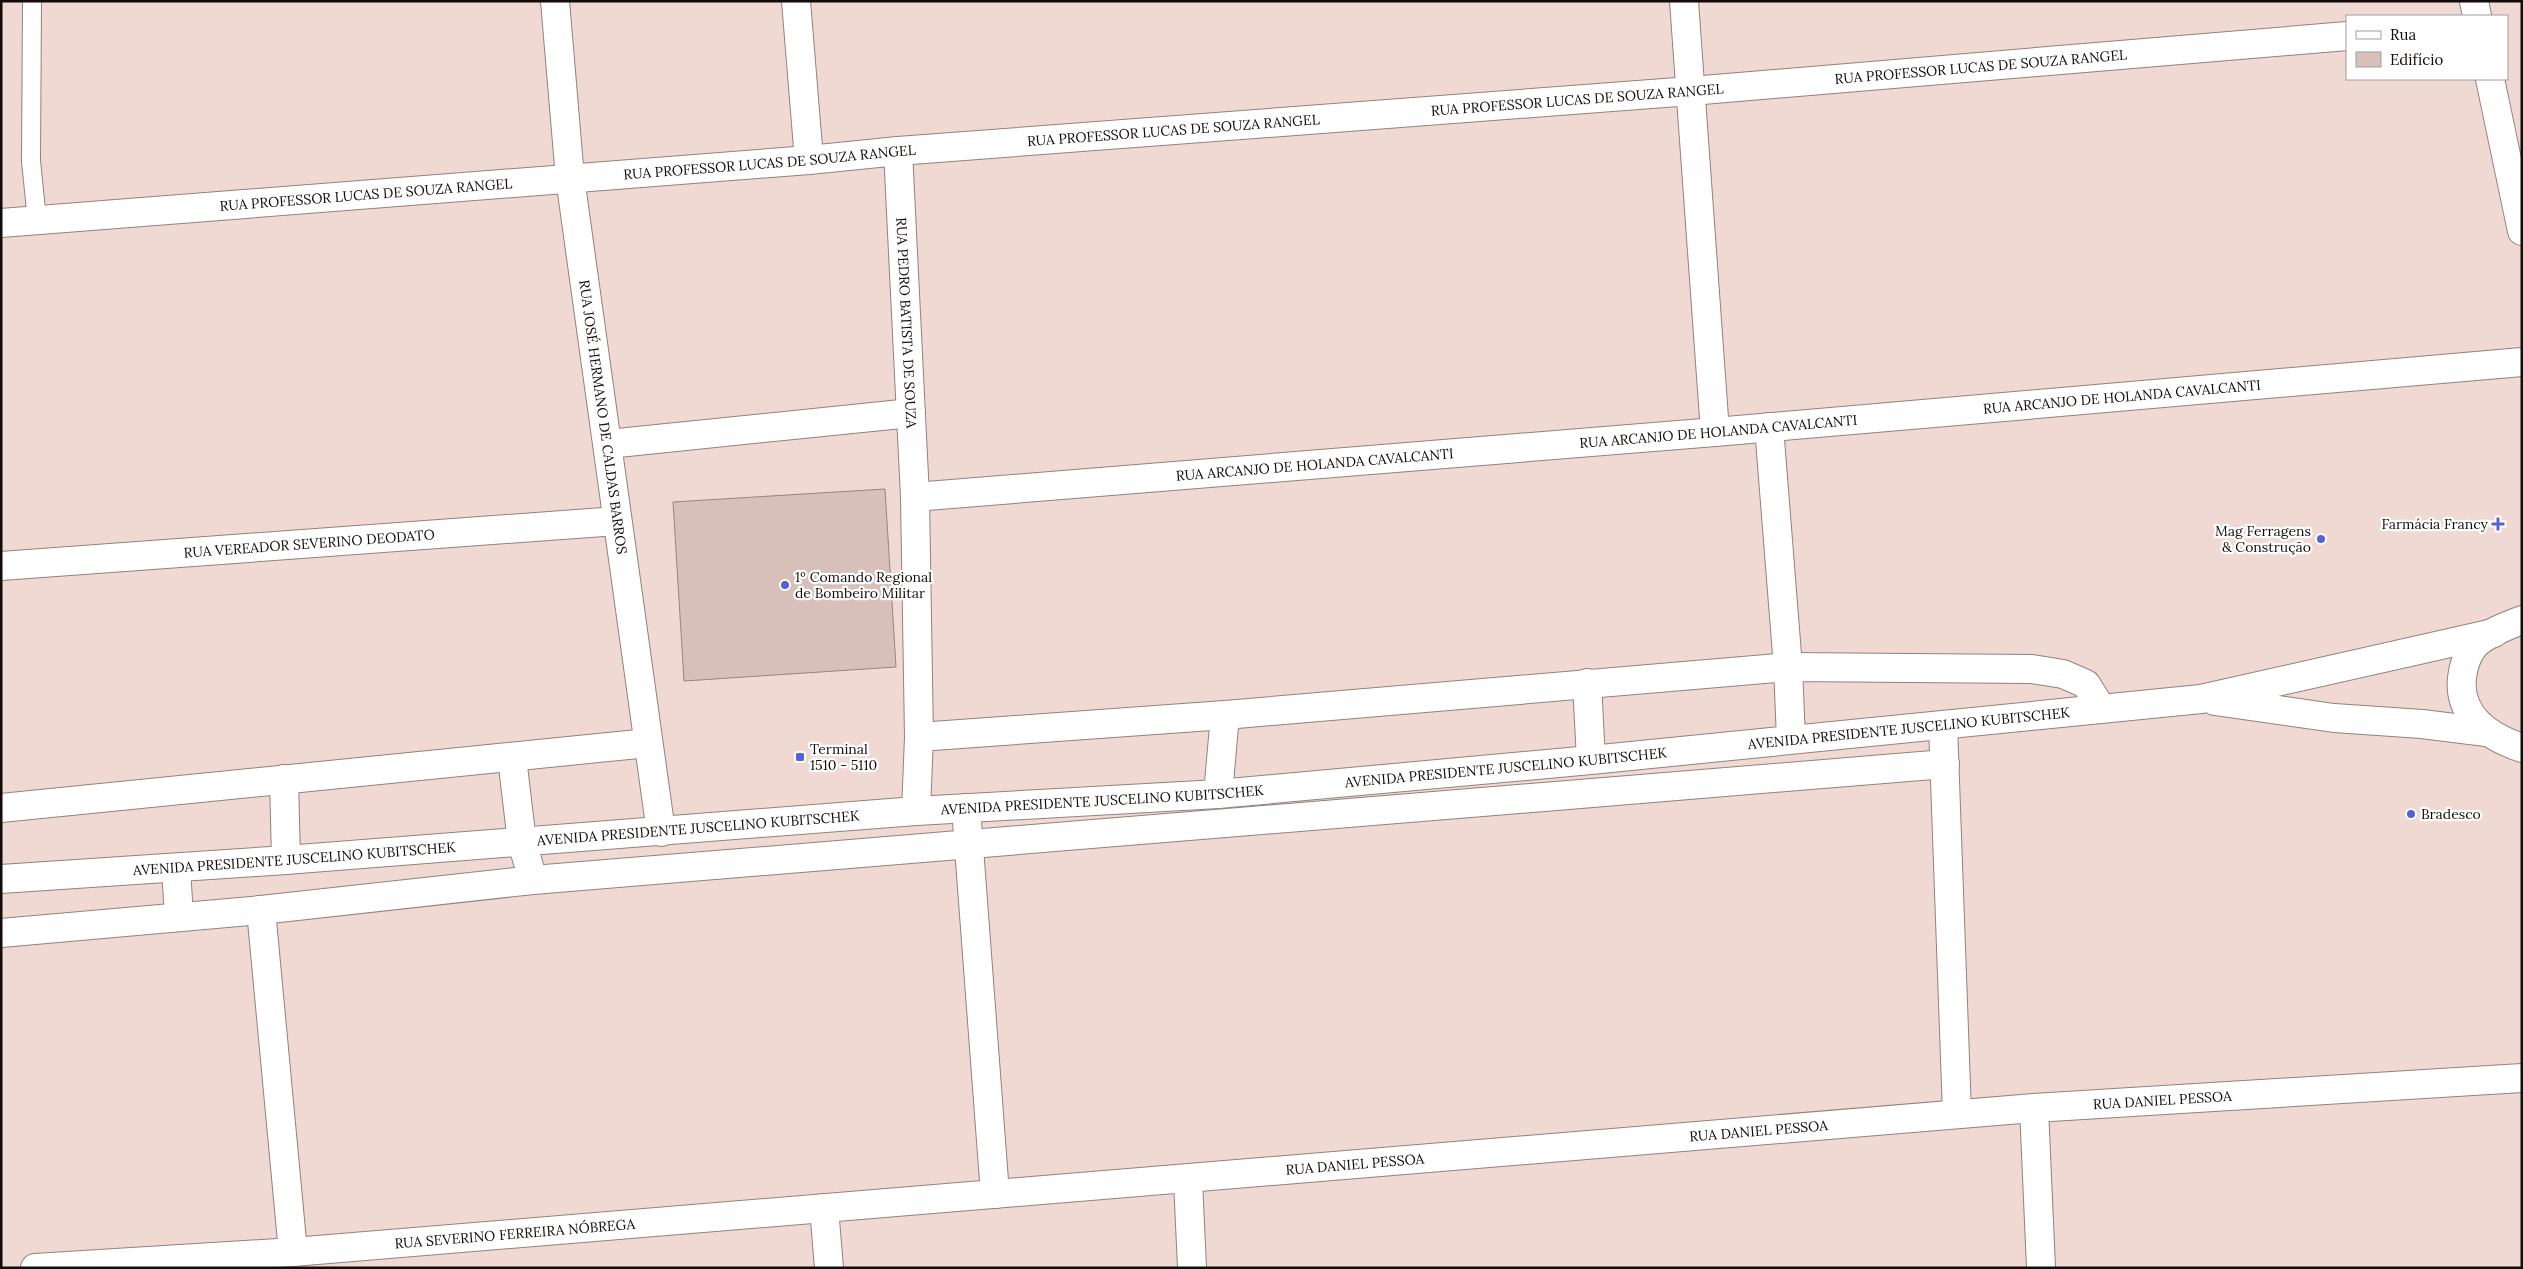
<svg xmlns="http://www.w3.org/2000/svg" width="2523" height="1269" font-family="Lora,serif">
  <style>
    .building { fill: #d6c0b9; stroke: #99847d }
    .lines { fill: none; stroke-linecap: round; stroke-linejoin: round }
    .lane-casing { stroke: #95807a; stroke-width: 20 }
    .street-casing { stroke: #95807a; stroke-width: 30 }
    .secondary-casing { stroke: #95807a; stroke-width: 30 }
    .lane { stroke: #fff; stroke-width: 18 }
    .street { stroke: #fff; stroke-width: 28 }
    .secondary { stroke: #fff; stroke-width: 28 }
    .poi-dot { fill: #5262d8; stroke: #fff; stroke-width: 2 }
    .labels { text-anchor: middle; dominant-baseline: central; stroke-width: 4.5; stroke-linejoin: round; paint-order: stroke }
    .street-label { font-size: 14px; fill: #120b09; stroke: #fff }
    .poi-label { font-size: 14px; fill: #120b09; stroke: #fff; text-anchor: start }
  </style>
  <rect width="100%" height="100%" fill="#f0d9d2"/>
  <polygon class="building" points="885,489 896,667 684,681 673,502"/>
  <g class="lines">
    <g class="lane-casing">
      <polyline id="lane" points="32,1 31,161 37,220"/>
    </g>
    <g class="street-casing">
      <g id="street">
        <path id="s1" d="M555 1 570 178 661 832"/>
        <polyline points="796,1 809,160"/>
        <polyline points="1684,1 1715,432"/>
        <path id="s2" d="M898 151 915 497 919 737"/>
        <path id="s3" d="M1 223 809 160 898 151 1691 91 2347 36"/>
        <polyline points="1769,427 1788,667 1791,739"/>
        <polyline points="608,444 911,413"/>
        <path id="s4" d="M915 497 1715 432 2522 362"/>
        <path id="s5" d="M1 566 617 521"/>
        <polyline points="1587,683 1591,760"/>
        <polyline points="1943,725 1957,1114"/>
        <polyline points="512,758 522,842 533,880"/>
        <polyline points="284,779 286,860"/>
        <polyline points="1218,794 1225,715"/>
        <polyline points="1,808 648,743"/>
        <polyline points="966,808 995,1194"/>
        <polyline points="916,811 919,737 1225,715 1788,667 2032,669 2063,674 2086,684 2101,708"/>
        <polyline points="176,868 179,917"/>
        <polyline points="261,910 293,1252"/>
        <polyline points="1,933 261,910 533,880 1945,764"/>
        <polyline points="2034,1108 2041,1268"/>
        <polyline points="1188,1180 1192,1268"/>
        <polyline points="824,1208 829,1268"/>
        <path id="s6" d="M35 1268 293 1252 2034 1108 2522 1078"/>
      </g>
    </g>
    <g class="secondary-casing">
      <g id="secondary">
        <polyline points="2474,1 2477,16"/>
        <polyline points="2490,79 2522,231"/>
        <path d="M2522 620C2506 626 2485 634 2474 646 2467 655 2463 668 2462 678 2458 716 2489 737 2522 748"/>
        <polyline points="2215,701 2334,718 2422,724 2486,732"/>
        <path id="s7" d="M1 879 286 860 916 811 1218 794 1591 760 2201 699 2494 633"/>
      </g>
    </g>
    <use href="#lane" class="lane"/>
    <use href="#street" class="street"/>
    <use href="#secondary" class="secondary"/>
  </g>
  <g class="poi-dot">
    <path d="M2495.5 516.5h5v5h5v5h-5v5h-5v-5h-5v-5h5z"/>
    <circle cx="2321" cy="539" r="5"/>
    <circle cx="785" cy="585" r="5"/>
    <rect x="795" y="752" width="10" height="10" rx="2.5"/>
    <circle cx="2411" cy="814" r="5"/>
  </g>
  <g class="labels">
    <g class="street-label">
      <text stroke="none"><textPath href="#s3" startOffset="1986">RUA PROFESSOR LUCAS DE SOUZA RANGEL</textPath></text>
      <text stroke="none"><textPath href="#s3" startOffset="1581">RUA PROFESSOR LUCAS DE SOUZA RANGEL</textPath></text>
      <text stroke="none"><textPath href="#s3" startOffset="1176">RUA PROFESSOR LUCAS DE SOUZA RANGEL</textPath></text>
      <text stroke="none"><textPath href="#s3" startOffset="771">RUA PROFESSOR LUCAS DE SOUZA RANGEL</textPath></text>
      <text stroke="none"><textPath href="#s3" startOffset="366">RUA PROFESSOR LUCAS DE SOUZA RANGEL</textPath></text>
      <text stroke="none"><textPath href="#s2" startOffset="172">RUA PEDRO BATISTA DE SOUZA</textPath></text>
      <text stroke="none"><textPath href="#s4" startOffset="1211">RUA ARCANJO DE HOLANDA CAVALCANTI</textPath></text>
      <text stroke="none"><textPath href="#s1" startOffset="419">RUA JOSÉ HERMANO DE CALDAS BARROS</textPath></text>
      <text stroke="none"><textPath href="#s4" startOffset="806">RUA ARCANJO DE HOLANDA CAVALCANTI</textPath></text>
      <text stroke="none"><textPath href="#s4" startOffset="401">RUA ARCANJO DE HOLANDA CAVALCANTI</textPath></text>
      <text stroke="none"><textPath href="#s5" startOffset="309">RUA VEREADOR SEVERINO DEODATO</textPath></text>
      <text stroke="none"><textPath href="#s7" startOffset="1914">AVENIDA PRESIDENTE JUSCELINO KUBITSCHEK</textPath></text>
      <text stroke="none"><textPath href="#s7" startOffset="1509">AVENIDA PRESIDENTE JUSCELINO KUBITSCHEK</textPath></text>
      <text stroke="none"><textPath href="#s7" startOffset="1104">AVENIDA PRESIDENTE JUSCELINO KUBITSCHEK</textPath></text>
      <text stroke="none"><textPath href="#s7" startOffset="699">AVENIDA PRESIDENTE JUSCELINO KUBITSCHEK</textPath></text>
      <text stroke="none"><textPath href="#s7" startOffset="294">AVENIDA PRESIDENTE JUSCELINO KUBITSCHEK</textPath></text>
      <text stroke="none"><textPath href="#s6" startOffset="2134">RUA DANIEL PESSOA</textPath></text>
      <text stroke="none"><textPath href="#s6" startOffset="1729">RUA DANIEL PESSOA</textPath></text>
      <text stroke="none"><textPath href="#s6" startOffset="1324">RUA DANIEL PESSOA</textPath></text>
      <text stroke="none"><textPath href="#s6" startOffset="481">RUA SEVERINO FERREIRA NÓBREGA</textPath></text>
    </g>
    <g class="poi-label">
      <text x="2488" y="524" text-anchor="end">Farmácia Francy</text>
      <text x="2311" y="531" text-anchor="end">Mag Ferragens<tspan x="2311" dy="16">&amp; Construção</tspan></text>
      <text x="795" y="577">1º Comando Regional<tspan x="795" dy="16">de Bombeiro Militar</tspan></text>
      <text x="810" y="749">Terminal<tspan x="810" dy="16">1510 - 5110</tspan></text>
      <text x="2421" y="814">Bradesco</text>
    </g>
  </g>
  <rect width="2523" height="1269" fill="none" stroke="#120b09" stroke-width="5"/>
  <rect x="2346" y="15" width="162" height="65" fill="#ffffff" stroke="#a09d9d"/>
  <rect x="2356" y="31" width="25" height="8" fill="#ffffff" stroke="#a09d9d"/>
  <text x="2390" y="40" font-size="15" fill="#120b09">Rua</text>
  <rect x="2356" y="52" width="25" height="15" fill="#d6c0b9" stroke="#a09d9d"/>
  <text x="2390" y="65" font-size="15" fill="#120b09">Edifício</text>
</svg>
